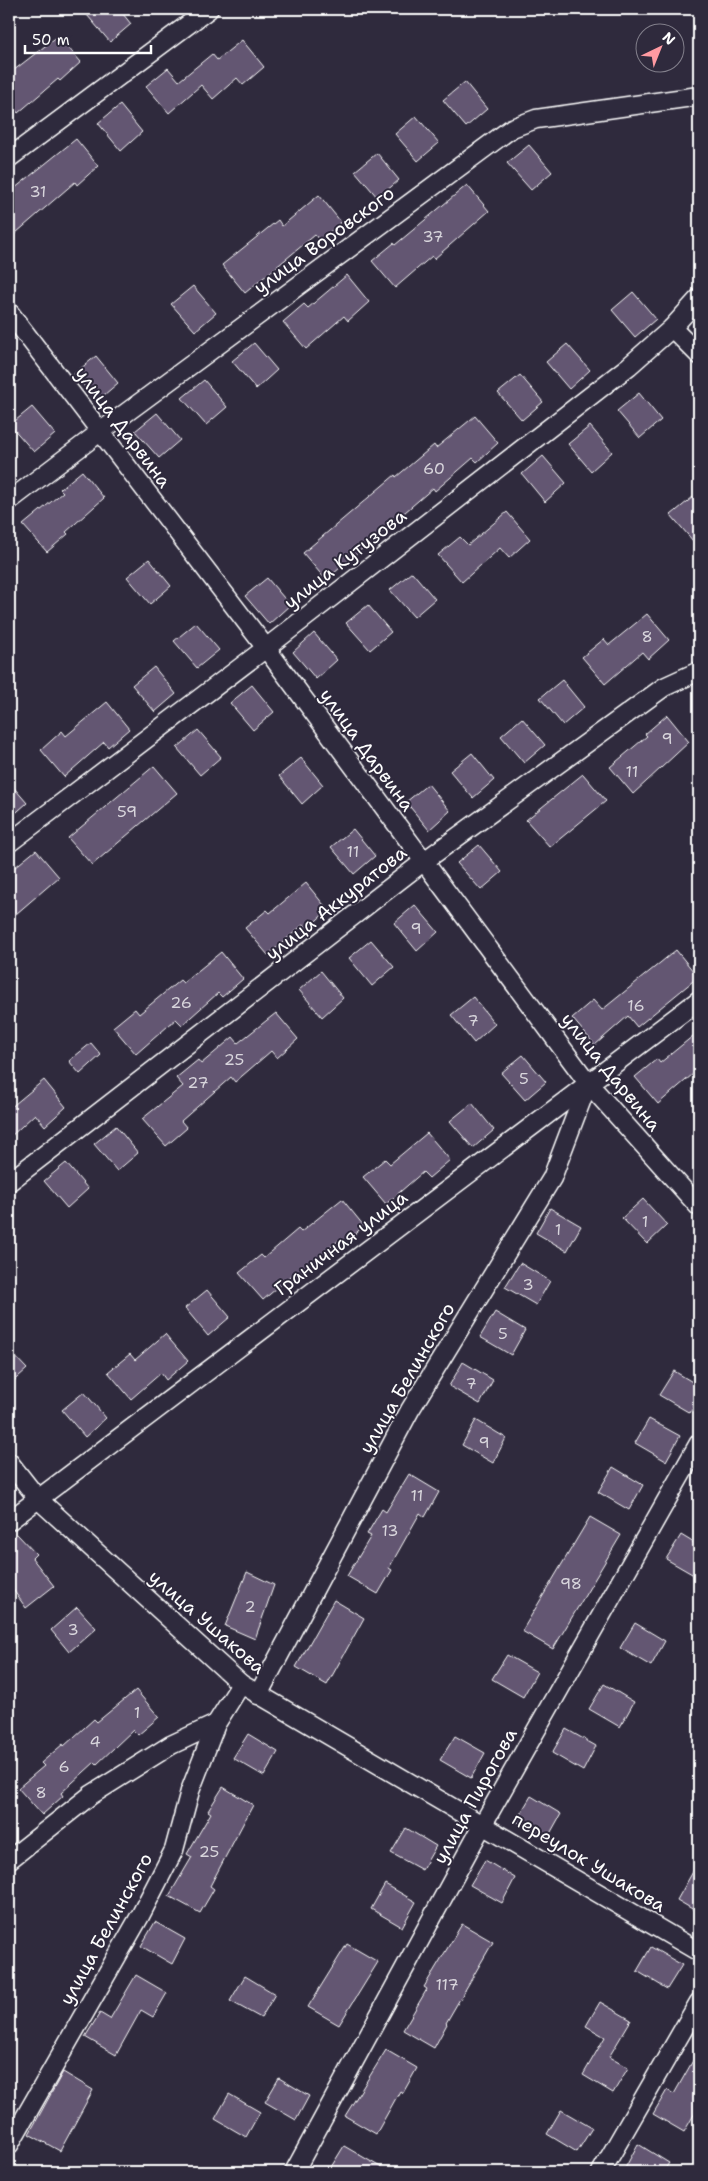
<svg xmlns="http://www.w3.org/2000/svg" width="708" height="2181" font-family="'Shantell Sans',sans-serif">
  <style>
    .building { fill: #645672; stroke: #fff }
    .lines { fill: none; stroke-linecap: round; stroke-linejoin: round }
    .minor-casing { stroke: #fff; stroke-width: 21 }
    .minor { stroke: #2f2a3d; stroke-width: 18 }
    .labels { text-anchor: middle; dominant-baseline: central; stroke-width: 4; stroke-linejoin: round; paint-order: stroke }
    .number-label { font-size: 16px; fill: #d8d5dc }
    .street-label { font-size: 19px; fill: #fff; stroke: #2f2a3d }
  </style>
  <rect width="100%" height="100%" fill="#2f2a3d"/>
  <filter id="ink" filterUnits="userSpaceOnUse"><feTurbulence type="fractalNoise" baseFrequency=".02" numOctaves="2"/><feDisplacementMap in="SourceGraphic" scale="10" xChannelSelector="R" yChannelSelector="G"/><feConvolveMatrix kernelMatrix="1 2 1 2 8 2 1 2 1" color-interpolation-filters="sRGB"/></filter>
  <g filter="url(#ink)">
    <g class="building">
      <polygon points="94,9 119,9 131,24 110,42 87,15"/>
      <polygon points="58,36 81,62 60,81 58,79 18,113 9,102 9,74"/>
      <polygon points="242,40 264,67 243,85 237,78 213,99 201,85 169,113 146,86 168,68 179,81 212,54 217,60"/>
      <polygon points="465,82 487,109 466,127 443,100"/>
      <polygon points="120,105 142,132 121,151 98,123"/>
      <polygon points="416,116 439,143 418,161 395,134"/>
      <polygon points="76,139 98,166 77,185 75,182 9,239 9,193"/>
      <polygon points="529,145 552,172 531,190 507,163"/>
      <polygon points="377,153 399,180 378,198 355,171"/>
      <polygon points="467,185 489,211 434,259 432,256 395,288 372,261 394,243 395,245"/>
      <polygon points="319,195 341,222 320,241 315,235 245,293 222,265 278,220 282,226"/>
      <polygon points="347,275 369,302 348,321 344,316 306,349 283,322 304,304 308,308"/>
      <polygon points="193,286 216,313 195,331 171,304"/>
      <polygon points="633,292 656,319 635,337 612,310"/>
      <polygon points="254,343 277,370 256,389 232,361"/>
      <polygon points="567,344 590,370 569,389 546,362"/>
      <polygon points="96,356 118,383 97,401 74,374"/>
      <polygon points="520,375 543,402 522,420 498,393"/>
      <polygon points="204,380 227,407 206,425 182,398"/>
      <polygon points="639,393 661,420 640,438 617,411"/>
      <polygon points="32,407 55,434 34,452 10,425"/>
      <polygon points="157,413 180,440 159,458 135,431"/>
      <polygon points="475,416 498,443 477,462 473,458 435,491 433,488 326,580 303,553 395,475 396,477 434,445 436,448"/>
      <polygon points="590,426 612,452 591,471 568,444"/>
      <polygon points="543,456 566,483 545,502 522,474"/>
      <polygon points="82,471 104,498 66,532 68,534 47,552 23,525 63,492 60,489"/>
      <polygon points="693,497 699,505 699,548 671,515"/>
      <polygon points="507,512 530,539 509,558 500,548 462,582 438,555 460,537 468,545"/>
      <polygon points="149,559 171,586 150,604 127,577"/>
      <polygon points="412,572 435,599 414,617 390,590"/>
      <polygon points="267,578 290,605 269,624 245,596"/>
      <polygon points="368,605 391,632 370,650 346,623"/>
      <polygon points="647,614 669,640 648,659 642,652 605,684 582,657 604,639 609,645"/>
      <polygon points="196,623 219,650 197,668 174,641"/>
      <polygon points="314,633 337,660 316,679 293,652"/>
      <polygon points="154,667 176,694 155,712 132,685"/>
      <polygon points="562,680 584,707 563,725 540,698"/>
      <polygon points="252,685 274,712 253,730 230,703"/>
      <polygon points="107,702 129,729 108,747 104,742 64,777 41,750 62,731 66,736"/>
      <polygon points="667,715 689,742 633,794 610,767 647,736 645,734"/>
      <polygon points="522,718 545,745 524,763 501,736"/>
      <polygon points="198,730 221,757 200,775 177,748"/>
      <polygon points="472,753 494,780 473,798 450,771"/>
      <polygon points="301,758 323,785 302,804 279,776"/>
      <polygon points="154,766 177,793 92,865 68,838"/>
      <polygon points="583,774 606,801 550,847 526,820"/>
      <polygon points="9,782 27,803 9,819"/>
      <polygon points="428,784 450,811 429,830 406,802"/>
      <polygon points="353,829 375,856 354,874 331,847"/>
      <polygon points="479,845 502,872 481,890 457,863"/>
      <polygon points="36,850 59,877 9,920 9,872"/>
      <polygon points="306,883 328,910 307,929 304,924 268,955 245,928 267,910 270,913"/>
      <polygon points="415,905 438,932 417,951 394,923"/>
      <polygon points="371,940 394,967 372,986 349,958"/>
      <polygon points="676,950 698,977 637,1027 628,1016 595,1045 572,1018 593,1000 602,1010"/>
      <polygon points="221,952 243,979 222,997 218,993 182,1025 176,1019 136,1054 113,1027 135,1009 139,1014 180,980 183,983"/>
      <polygon points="321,971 343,998 322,1017 299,990"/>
      <polygon points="473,997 495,1024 474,1043 451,1015"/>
      <polygon points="276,1013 298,1039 277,1058 271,1051 235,1082 231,1077 181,1121 187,1128 166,1146 142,1119 183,1086 176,1078 198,1060 201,1064 233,1037 238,1043"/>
      <polygon points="699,1031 699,1069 658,1104 635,1077 657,1059 660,1063"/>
      <polygon points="91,1043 101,1055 80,1074 69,1061"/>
      <polygon points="523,1055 546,1082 525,1100 501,1073"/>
      <polygon points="44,1080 66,1107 45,1126 35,1114 9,1138 9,1109"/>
      <polygon points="472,1103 494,1130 473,1148 450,1121"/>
      <polygon points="116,1126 138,1153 117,1171 94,1144"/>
      <polygon points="427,1133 450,1160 429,1178 423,1172 386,1204 363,1177 385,1159 390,1164"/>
      <polygon points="66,1163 88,1189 67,1208 44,1181"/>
      <polygon points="342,1199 364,1226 343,1244 339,1240 300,1274 297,1271 263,1300 239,1273 261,1255 264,1258 298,1229 301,1232"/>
      <polygon points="643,1199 667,1225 647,1244 622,1218"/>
      <polygon points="550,1208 581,1226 567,1251 536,1233"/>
      <polygon points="520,1263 550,1281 536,1305 505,1287"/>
      <polygon points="207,1290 230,1317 208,1336 185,1308"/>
      <polygon points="495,1312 525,1330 511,1355 480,1337"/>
      <polygon points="165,1334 188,1361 166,1380 161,1373 131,1399 108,1372 130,1354 135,1360"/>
      <polygon points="9,1350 27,1369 9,1385"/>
      <polygon points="463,1362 493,1380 480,1404 449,1386"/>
      <polygon points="674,1371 699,1386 699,1397 690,1413 659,1395"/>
      <polygon points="84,1392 106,1418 85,1437 62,1410"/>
      <polygon points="649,1419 680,1436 666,1461 635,1443"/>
      <polygon points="476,1420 506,1438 493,1463 462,1445"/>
      <polygon points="613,1467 643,1485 629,1510 598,1492"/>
      <polygon points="409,1474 439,1492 425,1517 420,1513 389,1568 392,1570 378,1594 347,1576 371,1536 367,1534 382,1509 386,1512"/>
      <polygon points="590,1517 621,1535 553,1649 522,1631"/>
      <polygon points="17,1534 36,1554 32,1558 54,1586 26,1608 9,1584 9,1541"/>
      <polygon points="681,1535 699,1546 699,1578 666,1559"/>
      <polygon points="247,1572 274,1585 255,1639 225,1626"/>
      <polygon points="334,1600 364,1618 327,1685 296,1667"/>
      <polygon points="77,1607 96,1628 69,1652 51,1630"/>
      <polygon points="635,1623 665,1641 651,1666 620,1648"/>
      <polygon points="507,1655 537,1672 523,1697 492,1679"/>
      <polygon points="604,1684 634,1702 620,1727 589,1709"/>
      <polygon points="136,1690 159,1717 138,1735 133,1730 97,1764 95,1762 61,1793 63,1796 42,1815 18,1788 44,1766 41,1763 63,1744 64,1746 94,1719 97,1722"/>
      <polygon points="566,1729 596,1746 583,1771 552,1753"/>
      <polygon points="248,1734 278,1752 264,1776 233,1758"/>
      <polygon points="455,1736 485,1753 471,1778 440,1760"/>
      <polygon points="223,1787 253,1805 210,1886 214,1889 200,1913 169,1896 192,1857 187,1854 211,1813 208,1811"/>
      <polygon points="531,1796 561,1814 547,1839 516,1821"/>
      <polygon points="406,1828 436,1846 422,1870 391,1853"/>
      <polygon points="485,1860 515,1878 502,1903 470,1885"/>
      <polygon points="699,1861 699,1913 677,1900"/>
      <polygon points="385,1884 416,1902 402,1927 371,1909"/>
      <polygon points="155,1922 185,1939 172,1964 141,1946"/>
      <polygon points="462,1924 493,1942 446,2023 447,2024 434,2048 403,2030 427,1989 424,1987"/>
      <polygon points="347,1944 378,1962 339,2025 308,2007"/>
      <polygon points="651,1947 682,1965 667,1989 637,1971"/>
      <polygon points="136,1975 167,1993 153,2017 141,2010 116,2055 85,2037 100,2013 110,2019"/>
      <polygon points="245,1976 275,1994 261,2018 230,2001"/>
      <polygon points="600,2002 631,2020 609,2057 628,2068 613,2093 583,2075 605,2037 586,2026"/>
      <polygon points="386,2050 417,2068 403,2093 400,2091 376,2134 345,2116"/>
      <polygon points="699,2050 699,2106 684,2132 653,2114 667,2090 674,2094"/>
      <polygon points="63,2072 93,2090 60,2151 29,2134"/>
      <polygon points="279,2078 309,2096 296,2120 265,2102"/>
      <polygon points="229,2094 260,2112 246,2137 215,2119"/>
      <polygon points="561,2110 592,2128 577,2152 547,2134"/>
      <polygon points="638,2144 669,2163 663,2172 623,2172"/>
      <polygon points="344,2146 389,2172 328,2172"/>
    </g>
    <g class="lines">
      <g class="minor-casing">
        <g id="minor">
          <polyline points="9,158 209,9"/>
          <polyline points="9,312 266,648 588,1083 699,1207"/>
          <polyline points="672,328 699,355"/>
          <polyline points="9,501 100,432 512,128 536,119 699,96"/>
          <polyline points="9,843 266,648 629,366 672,328 699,298"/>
          <polyline points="9,1182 423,862 664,687 699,671"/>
          <polyline points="9,1462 38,1499 241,1684 699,1952"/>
          <polyline points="9,1521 699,1000"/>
          <polyline points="258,1695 410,1410 552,1178 588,1083"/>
          <polyline points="9,1860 91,1795 171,1745 216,1724"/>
          <polyline points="9,2145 140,1916 174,1850 190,1791 216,1724 241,1684"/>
          <polyline points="294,2172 483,1824 699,1443"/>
          <polyline points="601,2172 699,2002"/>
        </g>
      </g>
      <use href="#minor" class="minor"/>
    </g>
  </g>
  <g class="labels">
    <g class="number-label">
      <text x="38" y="191">31</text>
      <text x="433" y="236">37</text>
      <text x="434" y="468">60</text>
      <text x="647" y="636">8</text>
      <text x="667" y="738">9</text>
      <text x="632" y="771">11</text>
      <text x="127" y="811">59</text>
      <text x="353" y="851">11</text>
      <text x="416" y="928">9</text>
      <text x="181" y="1002">26</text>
      <text x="636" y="1005">16</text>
      <text x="473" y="1020">7</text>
      <text x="234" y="1059">25</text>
      <text x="524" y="1078">5</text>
      <text x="198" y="1082">27</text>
      <text x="645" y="1221">1</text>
      <text x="558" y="1229">1</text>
      <text x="528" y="1284">3</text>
      <text x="503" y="1333">5</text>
      <text x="471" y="1383">7</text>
      <text x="484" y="1442">9</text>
      <text x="417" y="1495">11</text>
      <text x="390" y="1530">13</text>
      <text x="571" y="1583">98</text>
      <text x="250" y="1606">2</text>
      <text x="73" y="1629">3</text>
      <text x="137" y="1712">1</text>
      <text x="95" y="1741">4</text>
      <text x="64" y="1766">6</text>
      <text x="41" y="1792">8</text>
      <text x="209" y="1851">25</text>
      <text x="447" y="1984">117</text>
    </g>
    <g class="street-label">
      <text transform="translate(324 240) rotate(-36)">улица Воровского</text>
      <text transform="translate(123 427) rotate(53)">улица Дарвина</text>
      <text transform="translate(345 559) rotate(-38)">улица Кутузова</text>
      <text transform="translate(367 750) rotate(54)">улица Дарвина</text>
      <text transform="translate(336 903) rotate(-38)">улица Аккуратова</text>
      <text transform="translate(611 1072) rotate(51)">улица Дарвина</text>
      <text transform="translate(341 1243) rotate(-37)">Граничная улица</text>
      <text transform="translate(407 1378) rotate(-60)">улица Белинского</text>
      <text transform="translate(207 1622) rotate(41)">улица Ушакова</text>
      <text transform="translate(475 1796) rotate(-61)">улица Пирогова</text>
      <text transform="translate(589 1862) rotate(31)">переулок Ушакова</text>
      <text transform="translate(106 1929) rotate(-61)">улица Белинского</text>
    </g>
  </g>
  <rect width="708" height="2181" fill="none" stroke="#2f2a3d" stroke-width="30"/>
  <rect x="15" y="15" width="678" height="2151" fill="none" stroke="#fff" stroke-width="2" filter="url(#ink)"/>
  <g transform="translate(660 48) rotate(43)"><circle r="24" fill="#2f2a3d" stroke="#827f8b"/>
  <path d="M0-4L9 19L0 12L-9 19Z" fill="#ff9aa2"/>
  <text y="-8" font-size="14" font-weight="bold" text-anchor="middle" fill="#ffffff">N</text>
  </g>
  <path d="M25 45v8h126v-8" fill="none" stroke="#ffffff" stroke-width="2.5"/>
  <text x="32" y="45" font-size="15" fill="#ffffff" stroke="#2f2a3d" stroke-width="4" paint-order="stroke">50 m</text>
</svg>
